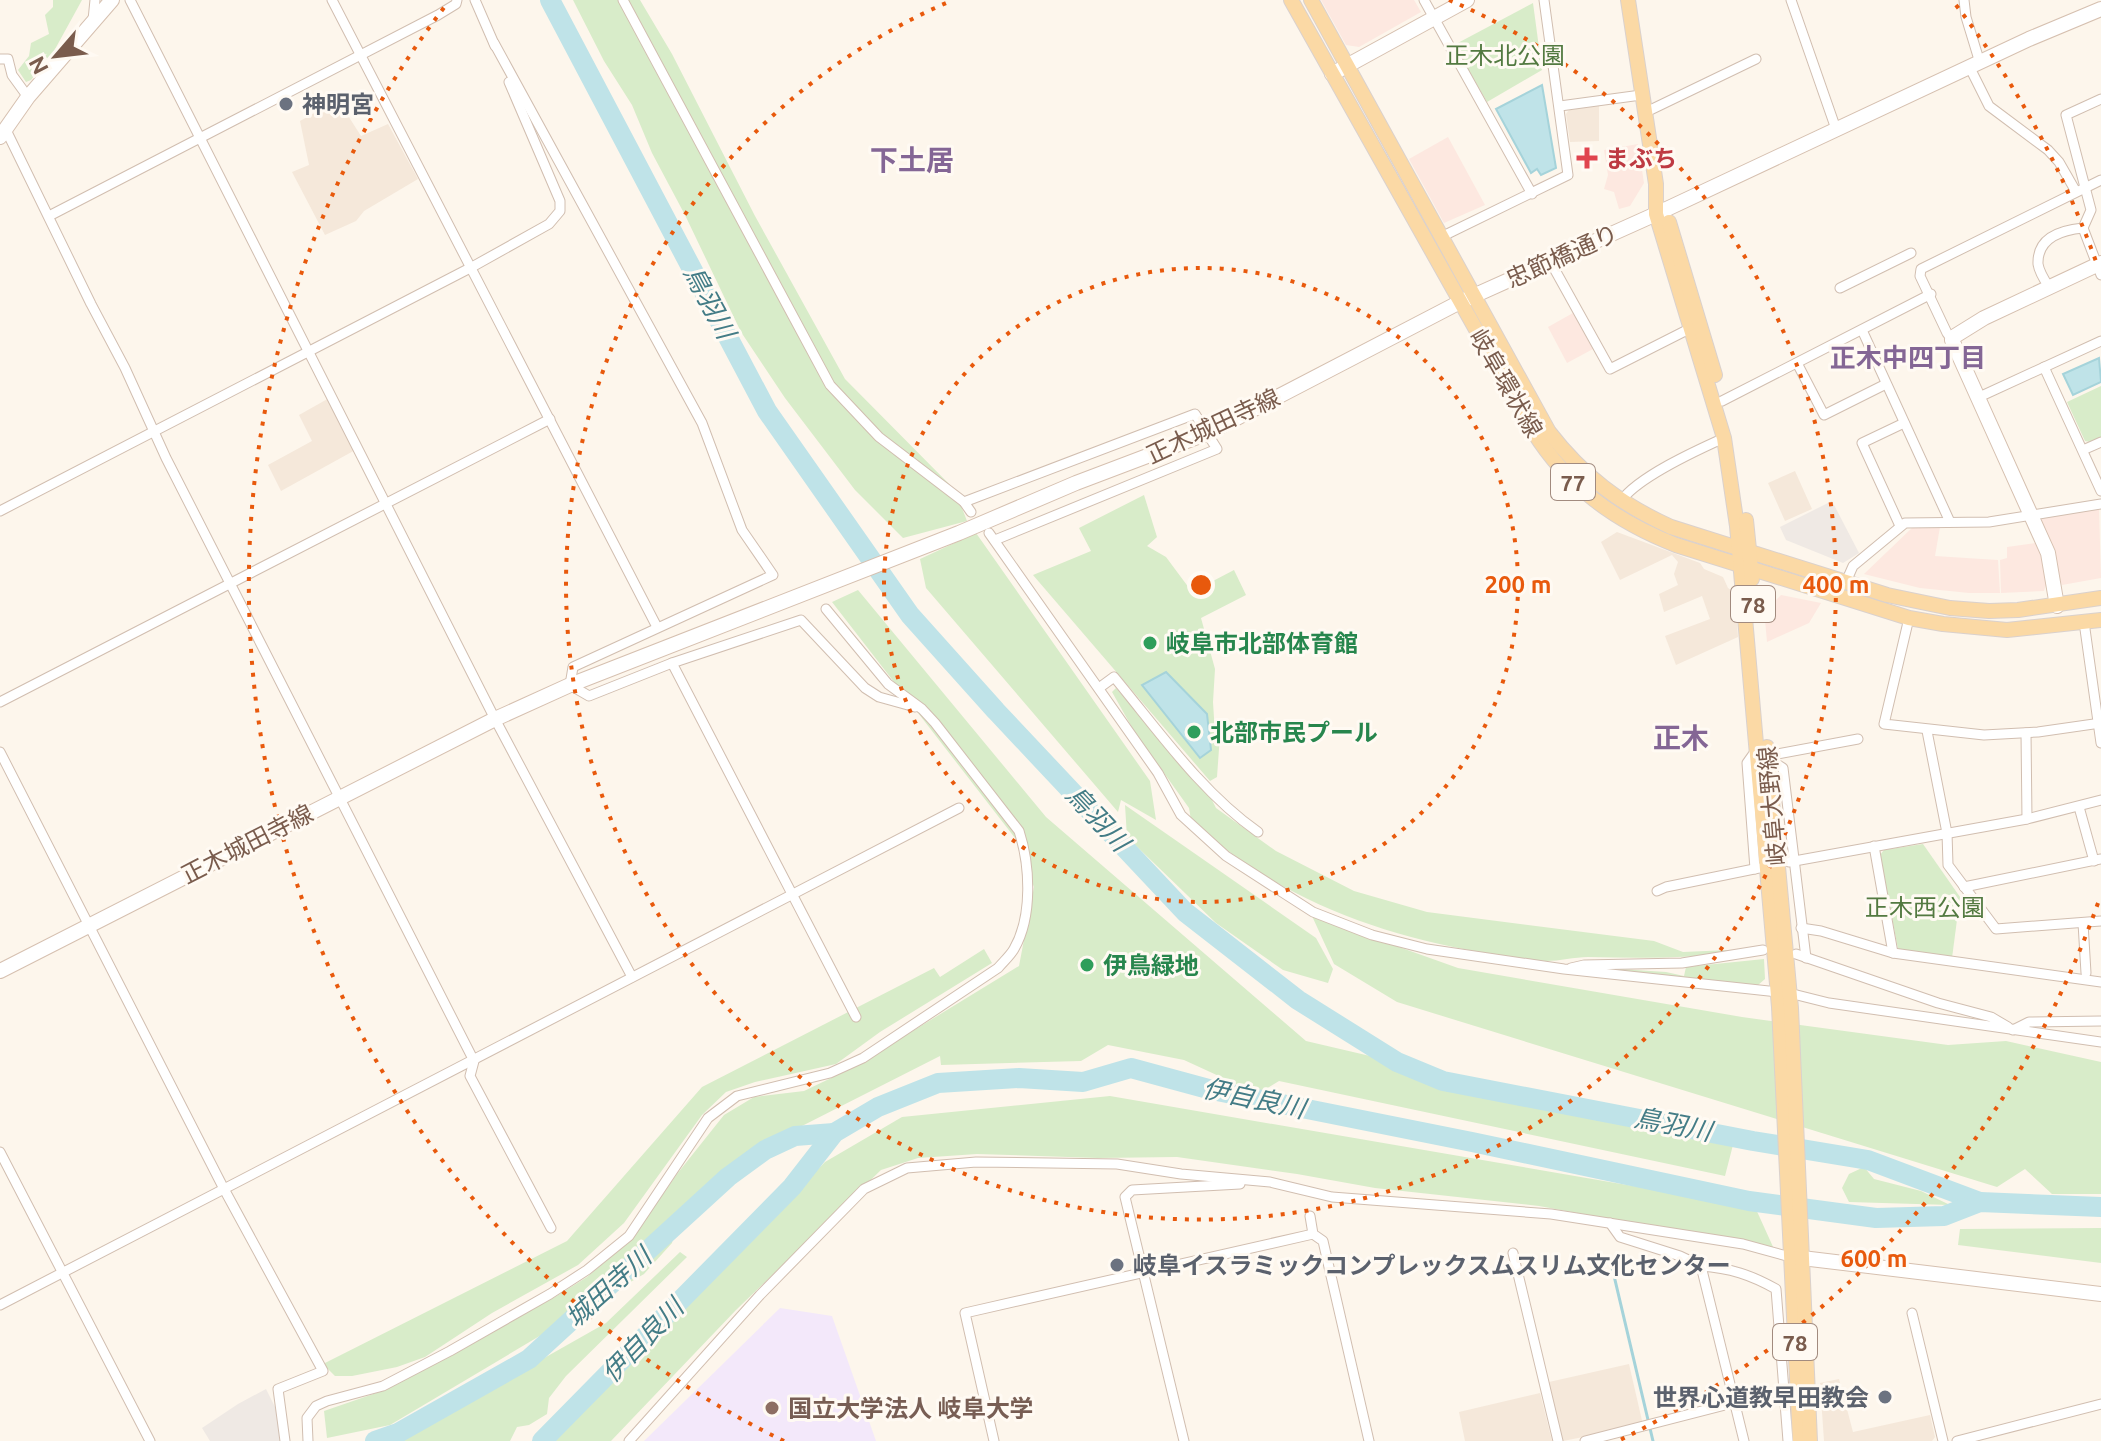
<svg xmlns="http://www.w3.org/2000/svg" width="2101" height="1441" font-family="Ubuntu,'Noto Sans JP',sans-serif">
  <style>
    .residential { fill: #f5e8da }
    .commercial { fill: #fde8e0 }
    .industrial { fill: #efe9e4 }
    .education { fill: #f3e8fa }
    .green { fill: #d8ecc9 }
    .water { fill: #bfe3e8; stroke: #a5d3da; stroke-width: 2 }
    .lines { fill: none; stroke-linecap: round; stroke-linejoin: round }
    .stream { stroke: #a5d3da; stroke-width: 3 }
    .river { stroke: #bfe3e8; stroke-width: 20 }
    .street-casing { stroke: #d1beb0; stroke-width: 11 }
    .secondary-casing { stroke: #d6c0b0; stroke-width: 16 }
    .primary-casing { stroke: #dad1cd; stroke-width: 16 }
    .street { stroke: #fff; stroke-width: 9 }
    .secondary { stroke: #fff; stroke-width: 14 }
    .primary { stroke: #fbd9a5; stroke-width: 14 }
    .ring { fill: none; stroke: #e8590c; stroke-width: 4; stroke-dasharray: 4 8 }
    .worship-dot { fill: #6b7280; stroke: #fffaf3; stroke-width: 3 }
    .health-dot { fill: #e0444e; stroke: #fffaf3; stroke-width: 3 }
    .leisure-dot { fill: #2e9e5b; stroke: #fffaf3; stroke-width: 3 }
    .education-dot { fill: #8d6e63; stroke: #fffaf3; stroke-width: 3 }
    .labels { text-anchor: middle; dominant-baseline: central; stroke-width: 6; stroke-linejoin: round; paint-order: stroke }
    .shield { fill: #fffaf3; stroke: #a28b7f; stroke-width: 2 }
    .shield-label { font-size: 22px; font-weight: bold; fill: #7a5c4d }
    .park-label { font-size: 24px; fill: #537a41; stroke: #fffaf3 }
    .worship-label { font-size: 24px; font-weight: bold; fill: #5b616d; stroke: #fffaf3; text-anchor: start }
    .health-label { font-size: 24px; font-weight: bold; fill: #be3a42; stroke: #fffaf3; text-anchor: start }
    .street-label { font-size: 24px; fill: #7a5c4d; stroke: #fffaf3 }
    .leisure-label { font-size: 24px; font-weight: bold; fill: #27864d; stroke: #fffaf3; text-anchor: start }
    .education-label { font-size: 24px; font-weight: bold; fill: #785e54; stroke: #fffaf3; text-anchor: start }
    .water-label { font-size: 26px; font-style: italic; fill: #437c86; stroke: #fffaf3 }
    .neighbourhood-label { font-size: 26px; font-weight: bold; fill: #846695; stroke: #fffaf3 }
    .quarter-label { font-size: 28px; font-weight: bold; fill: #846695; stroke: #fffaf3 }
    .centre { fill: #e8590c; stroke: #fffaf3; stroke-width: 4 }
    .ring-label { font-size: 24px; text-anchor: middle; font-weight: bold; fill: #e8590c; stroke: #fffaf3; stroke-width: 6; stroke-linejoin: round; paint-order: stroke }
  </style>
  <rect width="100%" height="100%" fill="#fdf6ec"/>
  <g class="residential">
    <polygon points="338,100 361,136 388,124 418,179 364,211 356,221 325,235 292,172 309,165 300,121"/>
    <polygon points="1599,106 1599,141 1570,142 1566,114 1569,110"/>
    <polygon points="331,397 357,449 281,491 268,465 312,441 299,415"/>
    <polygon points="1795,471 1812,509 1785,521 1768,483"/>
    <polygon points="1617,532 1700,563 1704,569 1723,577 1728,588 1735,593 1738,637 1676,665 1665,636 1710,619 1702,596 1664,612 1659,594 1678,585 1674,574 1678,562 1672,555 1620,580 1601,542"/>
    <polygon points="1629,1364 1643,1425 1563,1441 1549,1382"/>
    <polygon points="1839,1379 1853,1432 1930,1415 1935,1437 1932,1441 1824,1441 1820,1383"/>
    <polygon points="1540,1393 1552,1441 1465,1441 1459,1412"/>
  </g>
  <g class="commercial">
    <polygon points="1321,0 1414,0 1421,12 1359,47 1346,45"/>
    <polygon points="1448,137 1485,205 1444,223 1409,159"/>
    <polygon points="1638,144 1644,183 1630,206 1619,209 1614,192 1604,189 1608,175 1604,150"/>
    <polygon points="1573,313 1593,349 1567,363 1548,327"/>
    <polygon points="2099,509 2101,578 2062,585 2040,523 2043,518"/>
    <polygon points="1913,527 1940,527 1935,556 1998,560 2000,593 1969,593 1920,588 1864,574"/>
    <polygon points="2035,543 2042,555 2046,585 2044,591 2001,593 2000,560 2007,558 2007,547"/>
    <polygon points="1781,595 1821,603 1809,623 1767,642 1765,620 1771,614 1770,606"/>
  </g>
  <g class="industrial">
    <polygon points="1832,501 1859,553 1843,563 1786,540 1780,527"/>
    <polygon points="266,1389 277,1411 281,1441 210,1441 202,1428 238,1404"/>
  </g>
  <polygon class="education" points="780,1308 832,1316 876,1441 644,1441"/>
  <g class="green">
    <polygon points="53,0 82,0 54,51 31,80 26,82 18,70 29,56 31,43 49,34 45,15 53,7"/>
    <polygon points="573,0 640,0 672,54 755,216 845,379 955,490 967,521 903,538 855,490 785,398 741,332 685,215 652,153 632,105 604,61"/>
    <polygon points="1533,3 1542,70 1487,102 1454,45"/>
    <polygon points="2101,386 2101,437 2090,442 2085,441 2067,402"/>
    <polygon points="1144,495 1157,537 1147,546 1166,557 1192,592 1234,570 1246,595 1201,618 1215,669 1213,702 1215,734 1220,735 1217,777 1210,781 1033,575 1091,551 1079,528"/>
    <polygon points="976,533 1150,781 1156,820 1121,800 1118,812 926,588 920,559"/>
    <polygon points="858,590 1046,817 1306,1041 1734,1141 1725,1176 1279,1081 1258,1094 1184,1060 1108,1045 1081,1061 941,1065 940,1056 800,1127 677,1217 672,1243 644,1274 390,1425 327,1438 324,1411 382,1391 555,1297 587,1277 632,1239 677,1174 724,1115 754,1097 804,1091 852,1068 1019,966 1034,887 1015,838 832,602"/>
    <path d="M1116 688 1211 798 1216 808 1276 851 1354 891 1427 912 1654 941 1683 952 1729 950 1728 953C1681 959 1635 958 1588 957 1574 957 1560 961 1546 961 1524 960 1501 955 1480 952 1373 934 1272 895 1191 820L1189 808 1134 731 1112 692Z"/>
    <polygon points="1125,805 1316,938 1333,969 1328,983 1283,970 1216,923 1127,837"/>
    <polygon points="1923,844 1960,897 1952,958 1902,952 1898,949 1880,855 1884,850"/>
    <polygon points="1312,916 1458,968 1742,1017 1948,1045 2006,1041 2101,1062 2101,1194 2052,1194 2025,1169 1997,1187 1397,1002 1334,964"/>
    <polygon points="984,949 992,963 880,1032 836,1064 755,1082 726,1092 702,1115 624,1223 578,1265 492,1313 425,1357 397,1367 352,1376 335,1376 323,1364 567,1241 702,1087 934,968 940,977"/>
    <polygon points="1764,959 1765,979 1758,985 1689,983 1621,974 1620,969 1666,972 1684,976 1686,967"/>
    <polygon points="1110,1096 1755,1207 1774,1249 1539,1206 1375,1188 1297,1174 1177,1157 1098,1158 977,1154 918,1158 881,1170 736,1310 611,1441 551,1441 825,1162 902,1117"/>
    <polygon points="1864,1167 1874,1179 1921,1191 1950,1205 1849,1202 1842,1188 1849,1174"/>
    <polygon points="2101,1228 2101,1263 1958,1245 1960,1229"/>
    <polygon points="680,1252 687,1257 566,1376 549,1398 547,1414 529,1425 517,1427 510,1441 398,1441 606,1323"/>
  </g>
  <g class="water">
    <polygon points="1542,85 1556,168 1541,175 1537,169 1531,173 1496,109"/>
    <polygon points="2099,358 2101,382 2073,395 2063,374"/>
    <polygon points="1166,672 1207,714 1211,750 1200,758 1142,685"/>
  </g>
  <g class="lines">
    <polyline class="stream" points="1611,1263 1653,1441"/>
    <g class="river">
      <polyline points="550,0 767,411 910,615 996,711 1185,912 1298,1000 1397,1062 1443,1081 1753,1141 1868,1160 1980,1202"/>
      <polyline points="375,1441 398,1433 529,1359 728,1177 765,1150 795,1136 834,1133"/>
      <polyline points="542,1441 792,1187 834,1133 878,1107 938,1083 1019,1078 1083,1082 1131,1068 1212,1090 1472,1142 1749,1201 1876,1218 1944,1216 1980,1202 2101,1207"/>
    </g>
    <g class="street-casing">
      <g id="street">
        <polyline points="130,0 495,719 632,977"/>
        <polyline points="332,0 657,627"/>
        <polyline points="475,0 495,46"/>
        <polyline points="623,0 830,385 879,437 964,502 971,512"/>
        <polyline points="1424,0 1532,194"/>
        <polyline points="1791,0 1836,129"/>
        <polyline points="1964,0 1966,17 1980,63"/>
        <polyline points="93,20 95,0"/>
        <polyline points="494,43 702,423 742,530 773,575 573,667 570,685 589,696 672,663 801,620 865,688 879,697 915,707"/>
        <polyline points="0,59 8,59 12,75 28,97"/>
        <polyline points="1970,68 1989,106 2048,150 2059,162 2075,190"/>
        <polyline points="1560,106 1641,95"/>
        <polyline points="1644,113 1756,59"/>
        <polyline points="6,130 91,304 125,368 166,458 474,1061 470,1076 551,1228"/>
        <polyline points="49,216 438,15 456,4 457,0"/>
        <polyline points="2083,228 2091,210 2066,115 2101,99"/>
        <polyline points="2083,228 2101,275"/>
        <polyline points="1441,237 1568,175 1544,0"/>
        <polyline points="1550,261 1610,369 1691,328"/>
        <path d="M2049 287C2045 281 2039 271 2038 264 2037 237 2062 230 2083 228"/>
        <polyline points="1840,288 1911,253"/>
        <polyline points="1862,330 1950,522"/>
        <polyline points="1952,340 1947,333 1920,276 1921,269 2101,180"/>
        <polyline points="1797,363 1824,415 1886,384"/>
        <polyline points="2044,367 2101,491"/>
        <polyline points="1977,398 2101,341"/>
        <polyline points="1722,401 1931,294"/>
        <polyline points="2083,450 2101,442"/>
        <path d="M1621 501C1638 477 1695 451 1724 438"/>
        <polyline points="964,502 1195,414 1217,449 995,540"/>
        <polyline points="0,511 472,267 549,224 560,211 560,201 509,82"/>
        <polyline points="1900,526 1862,443 1904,423"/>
        <polyline points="989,533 1158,773 1181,815 1226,856 1313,912 1372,935 1427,949 1564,969 1778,992"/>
        <polyline points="1846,582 1853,566 1905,523 1989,522 2101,504"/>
        <polyline points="1909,618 1884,724 1984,735 2038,732 2101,723"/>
        <polyline points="2084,622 2101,743"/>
        <polyline points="672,663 856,1017"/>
        <path d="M1099 688 1114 677C1158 730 1201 792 1258 832"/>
        <polyline points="0,702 550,419"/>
        <polyline points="1927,731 1947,833 1948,865 1996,929 2101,921"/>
        <polyline points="2026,733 2027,819"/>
        <polyline points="0,752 224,1189 323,1371 278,1389 285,1441"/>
        <polyline points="1767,756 1858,739"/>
        <polyline points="1768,759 1783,768 1806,958"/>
        <polyline points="2079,807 2094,861"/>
        <polyline points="1874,846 1893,953"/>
        <polyline points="1789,862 2027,819 2101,800"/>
        <polyline points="1755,869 1747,763 1757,749"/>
        <polyline points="1964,887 2101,859"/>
        <polyline points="1657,891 1666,887 1759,868"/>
        <polyline points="2083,923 2086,973"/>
        <polyline points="1801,928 1821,931 1893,953 2101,982"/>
        <polyline points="1796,954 1938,1003 1991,1017 2008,1027"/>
        <polyline points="1571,968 1584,965 1682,963 1763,950"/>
        <polyline points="1789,993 1829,1003 2101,1042"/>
        <polyline points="2013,1030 2029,1022 2101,1021"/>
        <polyline points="0,1152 150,1441"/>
        <polyline points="1310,1216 1313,1234 1323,1241 1369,1441"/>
        <polyline points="1610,1223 1620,1237 1680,1256 1701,1266 1744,1441"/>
        <polyline points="1513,1253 1558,1441"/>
        <path d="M1701 1266C1730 1268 1751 1275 1776 1289L1788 1441"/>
        <polyline points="0,1305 959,808"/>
        <polyline points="1912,1313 1943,1441"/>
        <path d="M308 1441 307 1418 316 1406 327 1401 383 1386 450 1351 550 1294 587 1270 629 1236 708 1118 737 1096 830 1073 863 1058 998 968C1003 962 1010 956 1014 949 1033 916 1030 865 1019 831L935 723 922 709 888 684 826 609"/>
        <polyline points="629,1441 760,1295 864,1189 907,1168 976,1162 1117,1164 1181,1174 1270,1182 1332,1197 1551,1214 1743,1244 1794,1258"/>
        <polyline points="994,1441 965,1313 1313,1234"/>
        <polyline points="1184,1441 1125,1197 1132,1190 1240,1184"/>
        <polyline points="1585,1441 1791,1388"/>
        <polyline points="1957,1441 2101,1404"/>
      </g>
    </g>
    <g class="secondary-casing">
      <g id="secondary">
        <polyline points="1332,74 1467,0"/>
        <polyline points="0,137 28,97 112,0"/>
        <polyline points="2057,606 2048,553 1952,340 1955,336 1984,318 2101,263"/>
        <polyline points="0,971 495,719 570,685 959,533 1076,483 1208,433 1460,302 1656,214 2029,39 2101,9"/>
        <polyline points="1802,1258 2101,1294"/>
      </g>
    </g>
    <g class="primary-casing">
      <g id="primary">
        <path d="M1291 0 1533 431C1568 487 1615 521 1676 545L1909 618 1943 624 2007 630 2101 620"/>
        <path d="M1311 0 1549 432C1583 476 1620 504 1671 527L1887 595 1950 608 1989 611 2018 610 2101 598"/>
        <polyline points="1628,0 1656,184 1656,214 1724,438 1737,526 1779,1007 1800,1441"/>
        <polyline points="1669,222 1715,375"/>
        <polyline points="1746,520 1752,579"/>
        <polyline points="1767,747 1791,1008 1810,1441"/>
      </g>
    </g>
    <use href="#street" class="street"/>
    <use href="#secondary" class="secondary"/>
    <use href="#primary" class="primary"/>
  </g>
  <g class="ring">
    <circle cx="1201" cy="585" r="317"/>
    <path d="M1449 0A635 635 0 1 1 953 0"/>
    <path d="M2098 903A952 952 0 0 1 1618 1441M784 1441A952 952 0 0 1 446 5M1956 5A952 952 0 0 1 2098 267"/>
  </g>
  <g class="worship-dot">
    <circle cx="286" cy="104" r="8"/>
    <circle cx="1117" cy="1265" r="8"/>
    <circle cx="1885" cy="1397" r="8"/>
  </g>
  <path class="health-dot" d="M1583 146h8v8h8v8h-8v8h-8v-8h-8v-8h8z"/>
  <g class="leisure-dot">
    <circle cx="1150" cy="643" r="8"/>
    <circle cx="1194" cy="732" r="8"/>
    <circle cx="1087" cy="965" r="8"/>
  </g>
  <circle class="education-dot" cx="772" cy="1408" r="8"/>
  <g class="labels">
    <g class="shield">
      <rect x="1551" y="464" width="44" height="36" rx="6"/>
      <rect x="1731" y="586" width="44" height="36" rx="6"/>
      <rect x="1773" y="1324" width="44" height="36" rx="6"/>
    </g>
    <g class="shield-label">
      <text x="1573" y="482">77</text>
      <text x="1753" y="604">78</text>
      <text x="1795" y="1342">78</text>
    </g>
    <g class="park-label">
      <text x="1505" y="55">正木北公園</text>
      <text x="1925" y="907">正木西公園</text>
    </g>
    <g class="worship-label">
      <text x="302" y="104">神明宮</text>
      <text x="1133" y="1265">岐阜イスラミックコンプレックスムスリム文化センター</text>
      <text x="1869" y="1397" text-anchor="end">世界心道教早田教会</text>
    </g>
    <g class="health-label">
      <text x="1605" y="158">まぶち</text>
    </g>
    <g class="street-label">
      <text transform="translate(1562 256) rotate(-24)">忠節橋通り</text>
      <text transform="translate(1506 383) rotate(60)">岐阜環状線</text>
      <text transform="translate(1213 426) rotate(-25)">正木城田寺線</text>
      <text transform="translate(1772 806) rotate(-95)">岐阜大野線</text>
      <text transform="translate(247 844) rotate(-27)">正木城田寺線</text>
    </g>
    <g class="leisure-label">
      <text x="1166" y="643">岐阜市北部体育館</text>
      <text x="1210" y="732">北部市民プール</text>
      <text x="1103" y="965">伊鳥緑地</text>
    </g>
    <g class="education-label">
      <text x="788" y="1408">国立大学法人 岐阜大学</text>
    </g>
    <g class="water-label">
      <text transform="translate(710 302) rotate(62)">鳥羽川</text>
      <text transform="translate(1098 818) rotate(47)">鳥羽川</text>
      <text transform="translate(1254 1098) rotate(12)">伊自良川</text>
      <text transform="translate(1673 1124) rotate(11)">鳥羽川</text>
      <text transform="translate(608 1287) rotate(-42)">城田寺川</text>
      <text transform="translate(642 1340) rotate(-46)">伊自良川</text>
    </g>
    <g class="neighbourhood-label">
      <text x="1908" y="357">正木中四丁目</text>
    </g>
    <g class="quarter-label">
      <text x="912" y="159">下土居</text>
      <text x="1681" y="737">正木</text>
    </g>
  </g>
  <circle cx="1201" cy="585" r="12" class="centre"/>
  <g class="ring-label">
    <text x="1518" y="593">200 m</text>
    <text x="1836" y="593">400 m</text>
    <text x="1874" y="1267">600 m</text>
  </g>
  <g transform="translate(56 56) rotate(242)" stroke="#fffaf3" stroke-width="6" paint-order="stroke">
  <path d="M0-6L14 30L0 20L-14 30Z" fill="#7a5c4d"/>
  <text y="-12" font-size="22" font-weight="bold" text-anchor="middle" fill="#7a5c4d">N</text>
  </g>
</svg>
